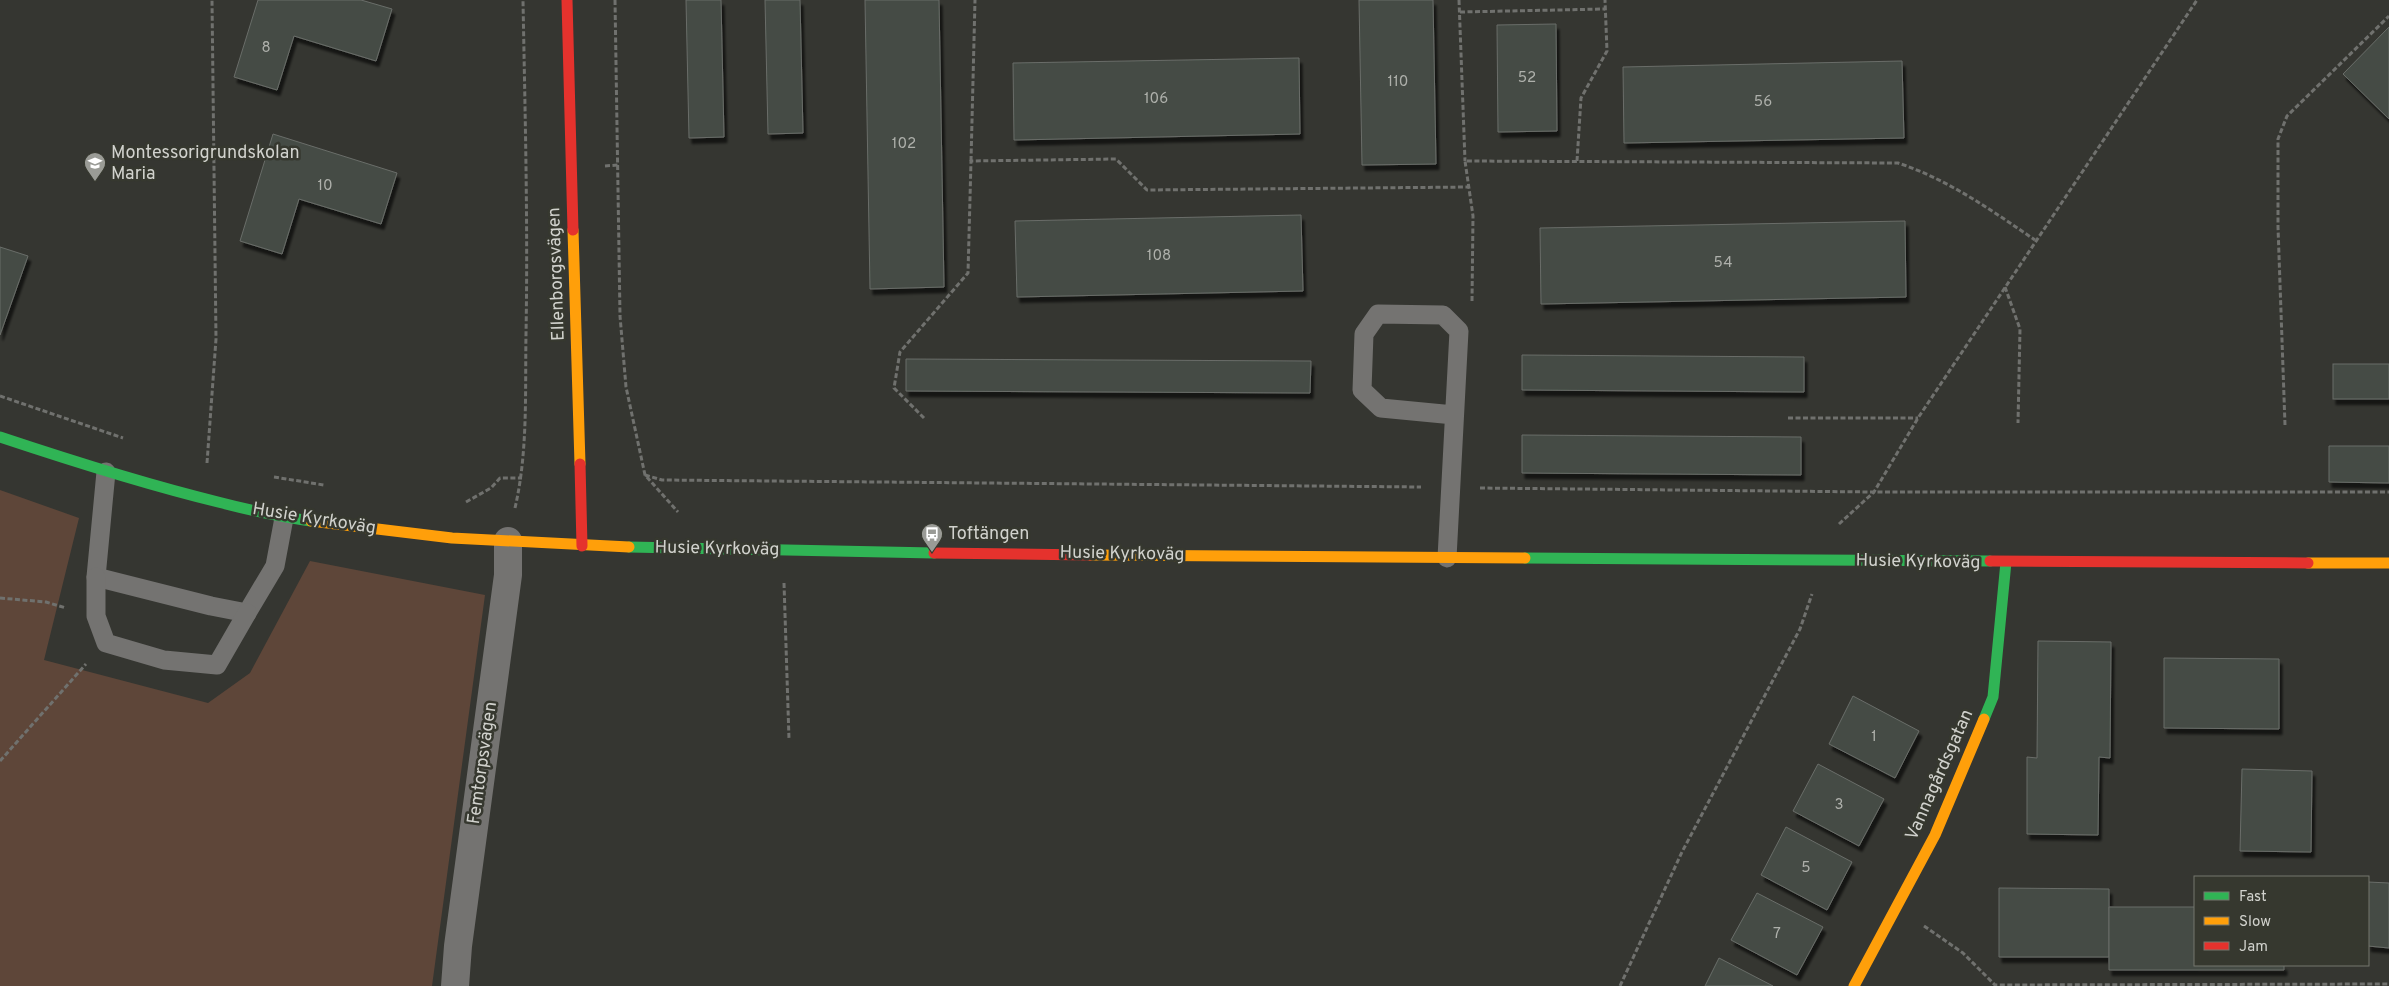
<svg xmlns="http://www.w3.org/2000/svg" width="2389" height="986" font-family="Overpass,sans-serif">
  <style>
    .green { fill: #5e4639 }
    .building { fill: #444c45; stroke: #6a6d69; filter: url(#shadow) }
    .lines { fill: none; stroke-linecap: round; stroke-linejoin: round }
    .path { stroke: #70716e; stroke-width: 3; stroke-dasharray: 5 2.5; stroke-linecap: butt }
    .lane { stroke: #747371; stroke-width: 19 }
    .street { stroke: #747371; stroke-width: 28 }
    .fast { stroke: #30b455; stroke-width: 11 }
    .slow { stroke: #ff9f0a; stroke-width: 11 }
    .jam { stroke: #e5322d; stroke-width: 11 }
    .labels { text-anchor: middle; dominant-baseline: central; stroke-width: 5; stroke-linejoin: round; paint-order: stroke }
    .number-label { font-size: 15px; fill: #aeb0ab }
    .poi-label { font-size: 18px; fill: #d1d2cd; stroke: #36382f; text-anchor: start }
    .street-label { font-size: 18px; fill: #d1d2cd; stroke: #36382f }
  </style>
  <defs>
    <filter id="shadow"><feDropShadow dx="3" dy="5.5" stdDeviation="1" flood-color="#0009"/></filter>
  </defs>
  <rect width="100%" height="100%" fill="#353631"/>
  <polygon class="green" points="0,490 79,518 44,660 208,703 250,673 310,561 485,595 432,986 0,986"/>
  <g class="building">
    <polygon points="258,0 361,0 392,9 376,61 294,36 277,90 234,77"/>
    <polygon points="686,0 721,0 724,137 689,138"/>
    <polygon points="765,0 800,0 803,133 768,134"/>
    <polygon points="865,0 939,0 944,287 870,289"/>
    <polygon points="1359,0 1433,0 1436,164 1362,165"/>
    <polygon points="1556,24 1557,131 1498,132 1497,25"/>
    <polygon points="2389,27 2389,119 2343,74"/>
    <polygon points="1299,58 1300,134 1014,140 1013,63"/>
    <polygon points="1902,61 1904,138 1624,143 1623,67"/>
    <polygon points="273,134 397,173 381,224 299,199 282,254 240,241"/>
    <polygon points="1301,215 1303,291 1017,297 1015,221"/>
    <polygon points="1905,221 1906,297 1541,304 1540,228"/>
    <polygon points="0,247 28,256 0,335"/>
    <polygon points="1522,355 1804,357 1804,392 1522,390"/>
    <polygon points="906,359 1311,361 1310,393 906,391"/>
    <rect x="2333" y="364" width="56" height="35"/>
    <polygon points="1522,435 1801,437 1801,475 1522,473"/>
    <polygon points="2329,446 2389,446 2389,483 2329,482"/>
    <polygon points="2038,641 2111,642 2110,758 2099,757 2098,835 2027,834 2027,757 2037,758"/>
    <polygon points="2164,658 2279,659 2279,729 2164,728"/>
    <polygon points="1853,696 1919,731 1895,778 1829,744"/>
    <polygon points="1818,764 1884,799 1859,846 1793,811"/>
    <polygon points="2242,769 2312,771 2311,852 2240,851"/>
    <polygon points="1786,827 1852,862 1827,910 1761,875"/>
    <polygon points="2368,882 2389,883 2389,948 2368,946"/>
    <polygon points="1999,888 2109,889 2109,957 1999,957"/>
    <polygon points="1757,893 1823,927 1797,975 1731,940"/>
    <polygon points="2109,907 2195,907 2195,965 2284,965 2284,970 2109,970"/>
    <polygon points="1719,958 1773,986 1705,986"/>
  </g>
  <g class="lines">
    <g class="path">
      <polyline points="615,0 620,316 626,387 645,475 678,512"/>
      <polyline points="1459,0 1465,161"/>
      <polyline points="1460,12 1605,9"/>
      <polyline points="971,161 975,0"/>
      <polyline points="1577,161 1581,98 1607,51 1605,0"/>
      <polyline points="605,166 618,165"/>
      <polyline points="2005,287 2020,329 2018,423"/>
      <path d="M1472 301 1473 216 1465 161 1898 163C1949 180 1991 210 2035 240"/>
      <polyline points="0,396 123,438"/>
      <polyline points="924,418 894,388 900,352 968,273 971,161 1116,159 1147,190 1469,187"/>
      <polyline points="1788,418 1918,418"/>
      <polyline points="2285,425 2278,227 2278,139 2287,116 2389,16"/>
      <polyline points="207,463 216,339 212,0"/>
      <polyline points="645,475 662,480 1421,487"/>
      <polyline points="274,477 324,485"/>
      <polyline points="1480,488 1874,492 2389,492"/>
      <polyline points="466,502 491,488 500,478 522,478"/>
      <path d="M515 508C528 452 525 393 526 334 528 223 525 112 523 0"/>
      <polyline points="1839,524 1874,492 1918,418 2197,0"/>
      <polyline points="784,583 789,739"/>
      <polyline points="0,598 46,602 66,608"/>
      <polyline points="0,761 86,664"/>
      <polyline points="1924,926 1963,953 1995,985 2389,984"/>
      <polyline points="1620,986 1682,852 1800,629 1812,594"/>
    </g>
    <g class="lane">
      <polyline points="106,472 96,577 211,606 247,613 275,566 284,518"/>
      <polyline points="1447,558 1459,331 1443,315 1378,314 1364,334 1362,390 1381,408 1454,415"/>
      <polyline points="96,577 96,616 106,643 164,660 217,665 247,613"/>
    </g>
    <polyline class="street" points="455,986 458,946 508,575 508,541"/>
    <g class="fast">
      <path d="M0 437C72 461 144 484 218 502 249 510 280 517 311 521"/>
      <polyline points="629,547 934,553"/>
      <polyline points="1525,558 1990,561"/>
      <polyline points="1984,719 1993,697 2006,562"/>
    </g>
    <g class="slow">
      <polyline points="573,230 580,464"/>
      <polyline points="311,521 452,538 629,547"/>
      <polyline points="1090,555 1525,558"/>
      <polyline points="2308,563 2389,563"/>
      <polyline points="1854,986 1935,835 1984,719"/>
    </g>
    <g class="jam">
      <polyline points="567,0 573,230"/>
      <polyline points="580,464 582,546"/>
      <polyline points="934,553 1090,555"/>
      <polyline points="1990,561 2308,563"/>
    </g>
  </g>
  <defs>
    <g id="school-pin" transform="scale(1.125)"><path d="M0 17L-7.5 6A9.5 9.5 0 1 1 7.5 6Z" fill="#9a9b96" stroke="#36382f"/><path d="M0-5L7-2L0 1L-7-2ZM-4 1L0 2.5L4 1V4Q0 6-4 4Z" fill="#fff"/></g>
    <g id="bus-pin" transform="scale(1.125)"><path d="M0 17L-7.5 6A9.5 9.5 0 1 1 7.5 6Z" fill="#9a9b96" stroke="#36382f"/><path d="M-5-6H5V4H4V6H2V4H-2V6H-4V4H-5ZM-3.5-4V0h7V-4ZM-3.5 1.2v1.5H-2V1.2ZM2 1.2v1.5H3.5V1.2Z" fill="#fff"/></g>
  </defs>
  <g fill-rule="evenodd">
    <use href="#school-pin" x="95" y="163"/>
    <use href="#bus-pin" x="932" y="534"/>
  </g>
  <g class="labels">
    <g class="number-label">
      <text x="266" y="48">8</text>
      <text x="1527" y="78">52</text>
      <text x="1398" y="82">110</text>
      <text x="1156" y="99">106</text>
      <text x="1763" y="102">56</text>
      <text x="904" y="144">102</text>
      <text x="325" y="186">10</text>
      <text x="1159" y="256">108</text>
      <text x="1723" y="263">54</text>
      <text x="1874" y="737">1</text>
      <text x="1839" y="805">3</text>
      <text x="1806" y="868">5</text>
      <text x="1777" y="934">7</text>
    </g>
    <g class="poi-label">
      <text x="111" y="153">Montessorigrundskolan<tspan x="111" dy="21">Maria</tspan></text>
      <text x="948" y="534">Toftängen</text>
    </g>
    <g class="street-label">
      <text transform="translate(557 274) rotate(-92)">Ellenborgsvägen</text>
      <text transform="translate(314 519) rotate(9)">Husie Kyrkoväg</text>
      <text transform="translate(717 549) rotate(1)">Husie Kyrkoväg</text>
      <text transform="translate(1122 554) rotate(1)">Husie Kyrkoväg</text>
      <text transform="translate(1918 562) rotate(1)">Husie Kyrkoväg</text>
      <text transform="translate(483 763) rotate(-82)">Femtorpsvägen</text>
      <text transform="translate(1940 775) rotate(-66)">Vannagårdsgatan</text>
    </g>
  </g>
  <rect x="2194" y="876" width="175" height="90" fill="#36382f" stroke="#74766e"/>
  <rect x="2204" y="892" width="25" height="8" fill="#30b455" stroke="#74766e"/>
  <text x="2239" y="901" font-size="15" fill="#d1d2cd">Fast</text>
  <rect x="2204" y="917" width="25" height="8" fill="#ff9f0a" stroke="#74766e"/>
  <text x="2239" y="926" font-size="15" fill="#d1d2cd">Slow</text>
  <rect x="2204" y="942" width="25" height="8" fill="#e5322d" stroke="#74766e"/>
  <text x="2239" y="951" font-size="15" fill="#d1d2cd">Jam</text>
</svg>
